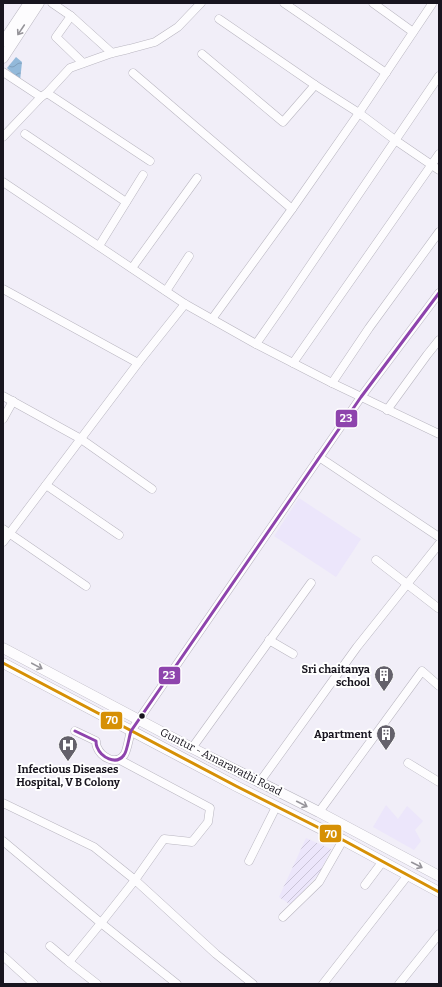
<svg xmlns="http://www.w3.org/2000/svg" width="442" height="987" font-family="Bitter,serif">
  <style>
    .built { fill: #ece6fb }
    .industrial { fill: url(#industrial-furrows) }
    .water { fill: url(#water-waves) }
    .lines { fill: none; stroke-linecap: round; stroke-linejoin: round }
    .minor-casing { stroke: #b9b6c0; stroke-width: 9 }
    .major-casing { stroke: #b9b6c0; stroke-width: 11 }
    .minor { stroke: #fdfcfe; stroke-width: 8 }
    .major { stroke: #fdfcfe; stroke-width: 10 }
    .bus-1-casing { stroke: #fff; stroke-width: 6 }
    .bus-2-casing { stroke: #fff; stroke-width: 6 }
    .bus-1 { stroke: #d69005; stroke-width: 3 }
    .bus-2 { stroke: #8e44ad; stroke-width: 3 }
    .oneway { stroke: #96949a }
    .bus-dot { fill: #18151f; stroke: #fff; stroke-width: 1.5 }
    .labels { text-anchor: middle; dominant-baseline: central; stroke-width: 4; stroke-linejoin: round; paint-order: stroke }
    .poi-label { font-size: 11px; font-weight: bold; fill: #18151f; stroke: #fff; text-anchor: end }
    .street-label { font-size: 11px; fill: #18151f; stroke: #fff }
    .line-badge { stroke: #fff; stroke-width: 1.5 }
    .badge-label { font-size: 11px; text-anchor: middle; font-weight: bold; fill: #fff }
  </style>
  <defs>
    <pattern id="industrial-furrows" width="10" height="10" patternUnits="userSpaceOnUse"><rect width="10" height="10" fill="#ece6fb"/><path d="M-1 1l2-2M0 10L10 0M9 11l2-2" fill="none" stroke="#cac4d7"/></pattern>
    <pattern id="water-waves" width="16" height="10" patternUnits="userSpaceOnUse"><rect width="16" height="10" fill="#93b9da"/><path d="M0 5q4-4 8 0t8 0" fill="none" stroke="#7e9ebb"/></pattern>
  </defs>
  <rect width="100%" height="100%" fill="#f1eef8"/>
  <g class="built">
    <polygon points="299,498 361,539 336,577 274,536"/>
    <polygon points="386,805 398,819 407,806 423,821 415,830 421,841 414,850 373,827"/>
  </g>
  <polygon class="industrial" points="306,838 331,849 320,872 291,905 279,897"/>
  <polygon class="water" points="16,57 22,62 20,81 7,68"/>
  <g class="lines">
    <g class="minor-casing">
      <g id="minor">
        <polyline points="52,3 71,16 112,53"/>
        <polyline points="284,3 386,73"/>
        <polyline points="373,3 413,32"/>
        <polyline points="71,16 56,37 83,63"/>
        <polyline points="219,19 315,85 359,113 395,140 439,170"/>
        <polyline points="202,54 283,122 315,85"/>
        <polyline points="3,72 41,97"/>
        <polyline points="133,73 292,209"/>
        <polyline points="47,93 150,161"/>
        <polyline points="25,134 126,202"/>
        <polyline points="3,137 41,97 47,93 70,68 112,53 129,49 155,42 178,27 201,3"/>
        <polyline points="3,182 185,304 256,344 332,383 439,434"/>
        <polyline points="99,246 143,175"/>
        <polyline points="132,268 197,178"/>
        <polyline points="3,289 138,363"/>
        <polyline points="166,291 189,256"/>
        <polyline points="212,319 292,209 359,113 432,4 431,3"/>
        <polyline points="256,344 286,301 439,76"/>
        <polyline points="293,363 439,154"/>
        <polyline points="332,383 369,328 439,232"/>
        <polyline points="3,396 81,439 152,489"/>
        <polyline points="387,410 427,355 439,340"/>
        <polyline points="3,419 13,401"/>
        <polyline points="319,457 439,537"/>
        <polyline points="46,485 119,535"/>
        <polyline points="3,529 86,586"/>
        <polyline points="3,542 138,363 185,304"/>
        <polyline points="376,560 438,608"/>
        <polyline points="269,640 293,654"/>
        <path d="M75 731 96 741C96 743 96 745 97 747 101 757 116 766 124 755 127 752 129 737 131 731L361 397 439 293"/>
        <polyline points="192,748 311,583"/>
        <polyline points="408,763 439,782"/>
        <polyline points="259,783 357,647 439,544"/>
        <polyline points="3,803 94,847 135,880 164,839 192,842 208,822 210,808 120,760"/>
        <polyline points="319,812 422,671 439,686"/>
        <polyline points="3,841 101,923 177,984"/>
        <polyline points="249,861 276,807"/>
        <polyline points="365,885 383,861"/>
        <polyline points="283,917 319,882 343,840"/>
        <polyline points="50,946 69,962 101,923 135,880 216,954 253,984"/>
        <polyline points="3,956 34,984"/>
        <polyline points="69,962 97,984"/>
        <polyline points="323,984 408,875"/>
        <polyline points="399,984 439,934"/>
      </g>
    </g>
    <g class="major-casing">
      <g id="major">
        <polyline points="3,42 29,3"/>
        <polyline points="3,58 39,3"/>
        <polyline points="3,648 192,748 319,812 439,876"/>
        <polyline points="3,663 236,786 343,840 439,892"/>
      </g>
    </g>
    <use href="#minor" class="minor"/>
    <use href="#major" class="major"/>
    <g class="bus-1-casing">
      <polyline id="bus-1" points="3,663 236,786 343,840 439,892"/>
    </g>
    <g class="bus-2-casing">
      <path id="bus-2" d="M75 731 96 741C96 743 96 745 97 747 101 757 116 766 124 755 127 752 129 737 131 731L361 397 439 293"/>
    </g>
    <use href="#bus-1" class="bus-1"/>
    <use href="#bus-2" class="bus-2"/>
  </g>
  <defs><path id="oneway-shaft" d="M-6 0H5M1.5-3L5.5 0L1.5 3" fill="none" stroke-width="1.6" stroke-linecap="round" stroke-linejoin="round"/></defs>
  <g class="oneway">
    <use href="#oneway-shaft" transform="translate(21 30) rotate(124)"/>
    <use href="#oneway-shaft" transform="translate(37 666) rotate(28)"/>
    <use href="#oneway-shaft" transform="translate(302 804) rotate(27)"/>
    <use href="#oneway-shaft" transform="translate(417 865) rotate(27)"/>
  </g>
  <defs>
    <g id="building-pin" transform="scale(1)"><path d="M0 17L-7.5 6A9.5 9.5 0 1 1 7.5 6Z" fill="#64616b" stroke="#fff"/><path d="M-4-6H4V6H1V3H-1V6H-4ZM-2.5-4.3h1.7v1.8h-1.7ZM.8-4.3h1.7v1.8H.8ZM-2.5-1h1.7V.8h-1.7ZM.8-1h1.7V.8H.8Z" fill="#fff"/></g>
    <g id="hospital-pin" transform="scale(1)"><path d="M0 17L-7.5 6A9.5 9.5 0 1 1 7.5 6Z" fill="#64616b" stroke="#fff"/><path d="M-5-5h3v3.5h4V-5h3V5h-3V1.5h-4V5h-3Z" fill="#fff"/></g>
  </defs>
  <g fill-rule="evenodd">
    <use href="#building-pin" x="384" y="675"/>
    <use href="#building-pin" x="386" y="734"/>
    <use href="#hospital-pin" x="68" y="745"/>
  </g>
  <circle class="bus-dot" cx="142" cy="716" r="3.5"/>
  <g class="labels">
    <g class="poi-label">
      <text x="370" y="669">Sri chaitanya<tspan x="370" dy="13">school</tspan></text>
      <text x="372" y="734">Apartment</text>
      <text x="68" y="769" text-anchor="middle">Infectious Diseases<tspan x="68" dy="13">Hospital, V B Colony</tspan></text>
    </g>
    <g class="street-label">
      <text transform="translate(221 762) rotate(27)">Guntur - Amaravathi Road</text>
    </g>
  </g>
  <g class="line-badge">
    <rect x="335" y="409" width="23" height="19" rx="4" fill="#8e44ad"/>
    <rect x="158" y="666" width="23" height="19" rx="4" fill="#8e44ad"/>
    <rect x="100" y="711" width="23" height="19" rx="4" fill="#d69005"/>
    <rect x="319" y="824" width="23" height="19" rx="4" fill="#d69005"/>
  </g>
  <g class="badge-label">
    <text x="346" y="422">23</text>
    <text x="169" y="679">23</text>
    <text x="112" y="724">70</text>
    <text x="331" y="838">70</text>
  </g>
  <rect width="442" height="987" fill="none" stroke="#18151f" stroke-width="8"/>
</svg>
